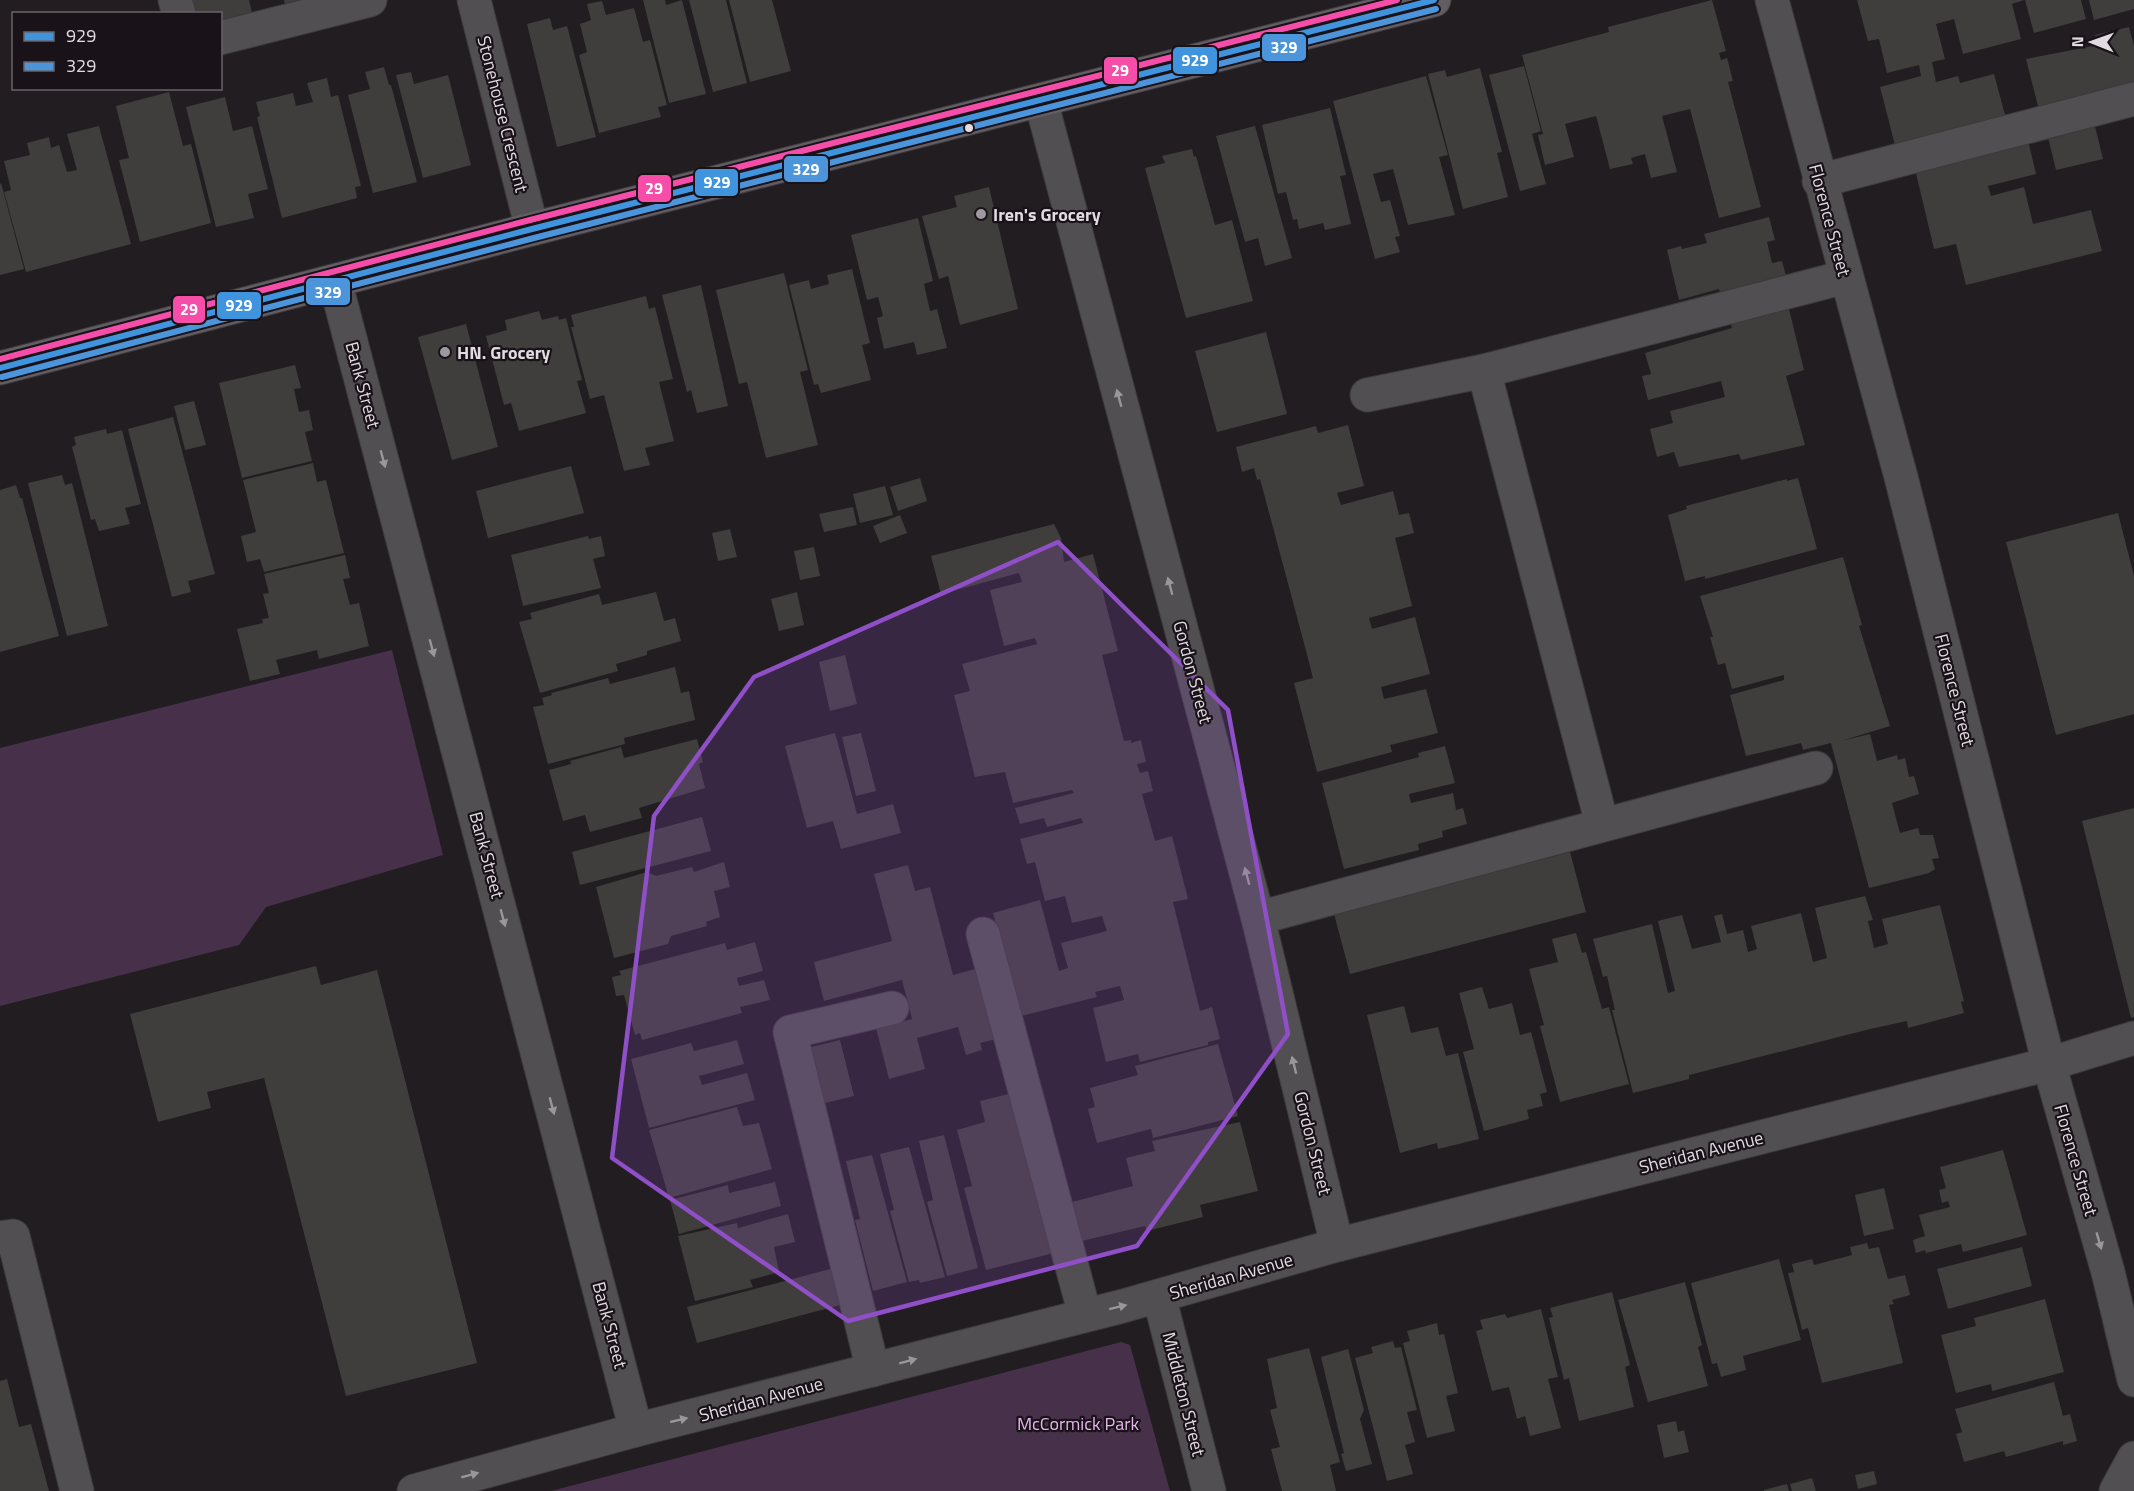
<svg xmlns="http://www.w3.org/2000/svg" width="2134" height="1491" font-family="'Titillium Web',sans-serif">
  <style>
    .green { fill: #47314a }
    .building { fill: #403d3d }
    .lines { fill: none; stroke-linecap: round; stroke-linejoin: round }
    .minor-casing { stroke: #3d3a3d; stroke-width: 35 }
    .major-casing { stroke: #3d3a3d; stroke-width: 35 }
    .minor { stroke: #524f52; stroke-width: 33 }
    .major { stroke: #625d63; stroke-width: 33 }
    .bus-1-casing { stroke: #191219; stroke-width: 10 }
    .bus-2-casing { stroke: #191219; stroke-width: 10 }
    .bus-3-casing { stroke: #191219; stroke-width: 10 }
    .bus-1 { stroke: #4094de; stroke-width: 6 }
    .bus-2 { stroke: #4d95db; stroke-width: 6 }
    .bus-3 { stroke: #f54da8; stroke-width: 6 }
    .oneway { fill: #9a969a }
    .marked { fill: #8f4fc6; fill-opacity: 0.2; stroke: #8f4fc6; stroke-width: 4.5; stroke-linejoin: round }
    .bus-dot { fill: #e1dce1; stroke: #191219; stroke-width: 2 }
    .poi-dot { fill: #9e999e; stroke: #191219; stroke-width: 2 }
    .labels { text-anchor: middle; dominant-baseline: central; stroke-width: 4.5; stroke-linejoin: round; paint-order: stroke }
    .street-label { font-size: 18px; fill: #e1dce1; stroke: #191219 }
    .poi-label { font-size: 18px; font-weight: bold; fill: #e1dce1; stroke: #191219; text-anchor: start }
    .park-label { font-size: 18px; fill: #e6b6ec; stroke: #191219 }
    .line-badge { stroke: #191219; stroke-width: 2 }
    .badge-label { font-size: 16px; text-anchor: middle; font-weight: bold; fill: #fff }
  </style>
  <rect width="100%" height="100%" fill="#211d21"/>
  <g class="green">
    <polygon points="392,650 443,855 266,907 239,945 0,1006 0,748"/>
    <polygon points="1121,1342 1130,1345 1170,1491 551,1491"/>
  </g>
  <g class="building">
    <polygon points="191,0 249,0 254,21 220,30 220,14 194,14"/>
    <polygon points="284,0 306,0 285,6"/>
    <polygon points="643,0 665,0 666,5 682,0 706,94 669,103"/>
    <polygon points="689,0 726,0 747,83 713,92"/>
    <polygon points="729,0 772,0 791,71 750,82"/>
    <polygon points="1712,0 1726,51 1719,53 1721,60 1727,58 1733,81 1728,82 1761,207 1719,218 1690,109 1662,116 1677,172 1651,178 1645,154 1631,158 1633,164 1610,169 1596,116 1565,124 1574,157 1545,165 1538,135 1543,134 1522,55 1609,32 1608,27"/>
    <polygon points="1857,0 2024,0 2012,4 2021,39 1963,54 1954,19 1936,24 1945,59 1932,62 1936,82 1958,76 1960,83 1994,74 2005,115 1896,149 1880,87 1921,76 1919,65 1887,73 1879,39 1868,41"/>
    <polygon points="2025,0 2081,0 2086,19 2034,33"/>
    <polygon points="2089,0 2134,0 2134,9 2094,20"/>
    <polygon points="602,1 606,15 634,8 643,42 650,40 667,105 658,107 661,117 599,133 579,55 587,52 580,24 591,20 587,4"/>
    <polygon points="550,18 553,30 567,26 596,137 557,147 527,24"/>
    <polygon points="2129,27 2134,46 2134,86 2039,110 2026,59 2098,45 2095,35"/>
    <polygon points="1524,66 1541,131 1532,134 1546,184 1520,191 1489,75"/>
    <polygon points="384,67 389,85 391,85 417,182 373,193 348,95 370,89 365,72"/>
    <polygon points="1480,68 1502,152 1497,153 1508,197 1463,209 1428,74 1445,70 1447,77"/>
    <polygon points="411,72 414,84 448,75 471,165 423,178 396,75"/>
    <polygon points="1426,76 1448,155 1439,157 1455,215 1408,225 1393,169 1373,174 1381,202 1390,200 1400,236 1395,237 1400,252 1375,259 1333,101"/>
    <polygon points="327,78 331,97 338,95 361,186 355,187 357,198 282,218 257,117 260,116 256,102 293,93 296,106 313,102 307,83"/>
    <polygon points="169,92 183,146 191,144 211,223 140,242 119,160 129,158 116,106"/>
    <polygon points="225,97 233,131 252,126 268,189 248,194 254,218 216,227 186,107"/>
    <polygon points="1330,108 1346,175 1340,176 1351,224 1325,230 1323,223 1299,229 1297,219 1293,220 1286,192 1278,194 1262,125"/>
    <polygon points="2094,122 2103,159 2056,170 2047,133"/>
    <polygon points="99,126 131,244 26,272 4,192 11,190 4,161 30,155 27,143 49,137 51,148 59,145 67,172 77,170 67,134"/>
    <polygon points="1255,126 1292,258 1265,266 1258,238 1245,242 1216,136"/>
    <polygon points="2027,136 2036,174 1988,186 1991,196 2024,187 2033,224 2091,210 2102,251 1966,285 1956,244 1934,249 1914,165"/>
    <polygon points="1192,149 1194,157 1196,156 1215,225 1232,220 1253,301 1186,318 1145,168 1165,163 1162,156"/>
    <polygon points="1,183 24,269 0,275 0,184"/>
    <polygon points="989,187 1018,309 960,325 948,276 939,279 922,216 957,207 954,196"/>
    <polygon points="1769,217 1775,240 1767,242 1772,263 1782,261 1789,287 1723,304 1719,289 1679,300 1667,250 1681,246 1682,249 1707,243 1704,234"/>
    <polygon points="918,218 933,281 924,284 930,311 937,309 947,348 917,355 914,342 884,349 877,318 883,316 878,297 867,300 851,235"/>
    <polygon points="852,269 870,343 862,345 871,380 821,393 818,384 814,385 789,285 809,280 811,289 829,284 827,275"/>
    <polygon points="784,273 808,370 800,372 818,445 766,458 747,382 739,384 716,290"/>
    <polygon points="701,285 728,406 697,413 691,390 687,392 662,295"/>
    <polygon points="646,296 649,309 655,307 673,379 659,382 674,441 645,448 650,465 624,471 604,395 590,399 571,327 574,327 571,315"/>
    <polygon points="1788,305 1804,370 1786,376 1805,445 1741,460 1739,454 1679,467 1674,452 1657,457 1650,429 1673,423 1670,411 1725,397 1721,381 1648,400 1642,376 1651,374 1645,353 1732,328 1729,316"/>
    <polygon points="539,311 542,320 558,316 559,320 566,318 582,380 577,381 586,413 519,431 511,403 504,405 486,336 507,330 505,320"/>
    <polygon points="466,324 498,447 452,460 418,337"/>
    <polygon points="1266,332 1287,414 1217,432 1195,351"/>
    <polygon points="295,365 301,388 294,389 299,412 309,410 313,430 305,432 312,461 242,478 219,383"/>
    <polygon points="194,401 206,445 185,450 174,406"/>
    <polygon points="173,417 215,574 188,581 191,592 172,597 128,429"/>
    <polygon points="1348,425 1364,486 1337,493 1341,505 1393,491 1399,515 1409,513 1414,533 1395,538 1412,606 1369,618 1372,629 1415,617 1430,674 1381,687 1384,699 1426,689 1438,733 1390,745 1392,752 1317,772 1294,683 1313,678 1305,647 1260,479 1257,480 1254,468 1242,472 1236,447 1316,426 1318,433"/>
    <polygon points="106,429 107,434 122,430 141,504 125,508 130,524 99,531 95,519 91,520 72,447 76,445 74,437"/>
    <polygon points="313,463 317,482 326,480 344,553 264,572 260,559 247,562 241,536 256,532 243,480"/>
    <polygon points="571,466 584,513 488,538 476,491"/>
    <polygon points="62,475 65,485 72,483 108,626 67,636 28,483"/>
    <polygon points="920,478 927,501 898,511 890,487"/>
    <polygon points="1798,478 1817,549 1705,579 1705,576 1685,581 1668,515 1687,509 1686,506 1787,479 1787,481"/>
    <polygon points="16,485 20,498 22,498 59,636 0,652 0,490"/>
    <polygon points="885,486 893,515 860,523 853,494"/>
    <polygon points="853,507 857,525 824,532 819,514"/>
    <polygon points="2118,513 2134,576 2134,714 2056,735 2006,542"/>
    <polygon points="900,515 907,533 880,543 873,526"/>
    <polygon points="1054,524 1061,538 1064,562 1093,554 1118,651 1102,655 1124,741 1131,740 1131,743 1141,740 1146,762 1137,764 1140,773 1148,771 1153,791 1142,794 1155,841 1172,836 1188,899 1173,902 1200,1011 1212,1007 1220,1039 1208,1042 1208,1045 1140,1062 1138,1054 1106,1062 1093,1008 1124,1000 1120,986 1095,992 1097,997 1021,1016 993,913 1040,900 1059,971 1068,968 1061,943 1107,931 1102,916 1072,923 1065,896 1045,901 1035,862 1027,864 1020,839 1083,823 1081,818 1047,827 1044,818 1020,824 1015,808 1074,793 1072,790 1013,803 1005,772 975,777 954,695 970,691 962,664 1037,644 1035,638 1004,646 990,590 1022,582 1019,573 941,594 931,556"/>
    <polygon points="730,529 737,557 718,561 712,533"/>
    <polygon points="588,536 589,539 601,536 605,556 593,559 601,588 523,606 511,555"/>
    <polygon points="814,547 820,576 800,580 794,551"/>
    <polygon points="345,555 350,578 343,579 350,605 359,603 369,646 319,659 317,650 276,660 280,674 250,681 237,629 263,623 262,619 269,618 263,594 269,593 264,574"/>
    <polygon points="1843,557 1862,625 1859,626 1890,726 1841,741 1870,734 1877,761 1897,755 1898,760 1905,758 1909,777 1914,776 1919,794 1892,803 1900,833 1918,828 1920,835 1933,835 1939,858 1932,859 1935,869 1929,873 1869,888 1831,743 1803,750 1801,743 1746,756 1730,695 1784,680 1784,675 1732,689 1725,663 1718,665 1710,637 1713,637 1700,596"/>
    <polygon points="656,592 664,621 675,618 681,641 647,651 647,655 616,664 618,671 540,693 519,622 532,619 530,613 599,594 602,605"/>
    <polygon points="797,592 804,625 779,631 771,599"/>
    <polygon points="845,655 857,704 830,711 819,662"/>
    <polygon points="675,667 681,693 689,691 695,720 624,738 625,744 548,764 533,707 544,705 542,698 552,695 551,693 608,678 610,684"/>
    <polygon points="835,733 857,814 893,804 901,833 841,849 833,821 807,828 785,746"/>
    <polygon points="861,733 876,791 856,796 842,737"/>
    <polygon points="697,739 703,762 699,764 705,788 639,808 642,818 590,832 585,815 563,821 549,770 571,764 570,761 621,747 624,758"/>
    <polygon points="1445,746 1455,783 1409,794 1411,803 1453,793 1456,810 1463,808 1467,824 1442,831 1443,837 1418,844 1419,850 1344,869 1322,783 1419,757 1418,753"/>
    <polygon points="2134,808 2134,1017 2131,1018 2082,821"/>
    <polygon points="702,817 711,851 580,885 572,852"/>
    <polygon points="1570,852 1586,912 1350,974 1334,914"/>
    <polygon points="724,862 730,887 714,891 720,917 706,922 707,926 671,936 668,944 614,958 596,887 647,872 656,876 692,867 694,872"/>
    <polygon points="908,865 915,891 930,887 953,975 986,966 1005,1037 980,1043 982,1050 966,1055 958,1027 917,1038 925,1069 889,1079 876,1028 912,1019 902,980 824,1001 814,962 892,941 874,874"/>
    <polygon points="1865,896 1873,920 1868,921 1874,948 1888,944 1882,919 1940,905 1964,1001 1961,1002 1964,1013 1908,1028 1907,1021 1870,1029 1689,1075 1689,1079 1633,1093 1612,1010 1615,1010 1607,976 1603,977 1593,939 1652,924 1668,993 1675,991 1658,921 1682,915 1692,949 1721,942 1714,916 1722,914 1727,934 1743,930 1748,952 1757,949 1751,926 1801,913 1813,962 1827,958 1815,908"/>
    <polygon points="1576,933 1582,953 1586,952 1602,1009 1609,1007 1629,1084 1560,1102 1540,1026 1544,1025 1529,969 1558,962 1552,939"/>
    <polygon points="755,942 763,971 737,978 739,986 764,980 770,1000 740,1007 742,1013 642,1040 640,1033 635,1035 624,995 616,996 612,977 621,975 619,971 725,943 727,950"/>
    <polygon points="316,966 321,985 377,970 477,1363 346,1396 264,1078 207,1092 211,1108 158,1122 130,1014"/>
    <polygon points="1482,987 1489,1009 1512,1003 1520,1035 1531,1032 1547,1092 1540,1094 1543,1106 1527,1110 1529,1119 1484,1131 1463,1052 1474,1049 1459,993"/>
    <polygon points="1404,1006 1411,1033 1438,1027 1446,1056 1458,1053 1479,1139 1438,1149 1437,1143 1400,1153 1367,1015"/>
    <polygon points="737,1040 744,1064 699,1076 702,1085 747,1073 755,1100 649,1128 631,1059 691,1043 694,1051"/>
    <polygon points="840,1040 854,1096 821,1104 807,1048"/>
    <polygon points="1218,1044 1238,1116 1153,1138 1151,1129 1097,1143 1088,1109 1095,1107 1090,1088 1138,1075 1135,1066"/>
    <polygon points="1021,1091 1054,1253 986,1270 964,1188 972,1186 957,1130 985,1122 980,1101"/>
    <polygon points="737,1107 743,1126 759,1123 772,1169 669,1198 649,1130"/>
    <polygon points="1240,1122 1258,1191 1200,1205 1203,1217 1147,1231 1145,1226 1082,1241 1072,1202 1133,1186 1126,1158 1155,1151 1152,1141"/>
    <polygon points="944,1135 978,1268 947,1276 927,1202 933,1200 919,1141"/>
    <polygon points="909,1147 945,1277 920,1283 919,1280 909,1282 890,1211 894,1210 880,1154"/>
    <polygon points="2003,1150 2027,1235 1963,1252 1961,1244 1926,1253 1925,1250 1916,1253 1913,1240 1925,1236 1919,1215 1950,1207 1948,1201 1942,1203 1939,1190 1946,1188 1940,1167"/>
    <polygon points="872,1155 907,1282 873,1291 855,1220 860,1219 846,1161"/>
    <polygon points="775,1182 781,1206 679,1234 670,1200 728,1185 729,1193"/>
    <polygon points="1884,1188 1894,1229 1864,1236 1855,1195"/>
    <polygon points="788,1214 795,1242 774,1247 779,1272 750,1280 753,1287 695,1301 678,1236 737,1223 738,1228"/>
    <polygon points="1867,1243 1869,1249 1879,1247 1888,1279 1905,1275 1910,1295 1892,1300 1894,1304 1889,1305 1903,1363 1822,1383 1808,1328 1802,1330 1788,1273 1794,1272 1792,1264 1812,1259 1814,1265 1852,1255 1850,1247"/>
    <polygon points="2022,1247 2032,1286 1948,1309 1937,1269"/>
    <polygon points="1779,1259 1801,1340 1743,1356 1746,1370 1721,1377 1717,1363 1712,1364 1691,1283"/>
    <polygon points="834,1268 844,1304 697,1343 687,1307"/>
    <polygon points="1685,1282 1702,1345 1698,1347 1708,1386 1648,1402 1618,1300"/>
    <polygon points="1612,1292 1630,1365 1625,1367 1634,1407 1579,1421 1569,1378 1564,1380 1549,1318 1553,1317 1550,1308"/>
    <polygon points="2045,1299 2064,1372 1992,1391 1991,1384 1956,1393 1941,1335 1976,1326 1974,1318"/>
    <polygon points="1541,1309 1558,1377 1548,1379 1561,1428 1530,1436 1525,1416 1517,1419 1509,1387 1492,1391 1476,1331 1483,1329 1480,1320 1505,1314 1507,1318"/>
    <polygon points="1437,1323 1439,1335 1444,1334 1458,1393 1446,1396 1455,1431 1427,1438 1403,1343 1410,1341 1407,1331"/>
    <polygon points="1393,1341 1395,1348 1401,1347 1417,1410 1407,1412 1415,1442 1405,1445 1413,1474 1387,1481 1355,1358 1373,1353 1371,1347"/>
    <polygon points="1309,1348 1340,1462 1330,1465 1336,1491 1282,1491 1271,1449 1280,1447 1270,1410 1277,1408 1267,1359"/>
    <polygon points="1348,1349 1364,1410 1360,1419 1372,1464 1346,1471 1341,1454 1344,1453 1321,1357"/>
    <polygon points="7,1379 19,1427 31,1424 49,1491 0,1491 0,1381"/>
    <polygon points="2054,1382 2063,1416 2070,1414 2077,1441 2063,1445 2063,1441 2006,1457 2004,1451 1964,1462 1956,1434 1962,1432 1955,1409"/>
    <polygon points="1676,1421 1678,1432 1684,1430 1689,1452 1664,1458 1657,1425"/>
    <polygon points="1874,1471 1877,1484 1858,1489 1855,1475"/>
    <polygon points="1812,1478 1816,1491 1792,1491 1790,1484"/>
    <polygon points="1787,1484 1789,1491 1764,1491 1764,1490"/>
  </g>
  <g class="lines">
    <g class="minor-casing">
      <g id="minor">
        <polyline points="175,0 179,14"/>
        <polyline points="474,0 532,229"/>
        <polyline points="1772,0 1901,477 2049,1064 2108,1272 2134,1380"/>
        <polyline points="220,38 370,0"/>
        <polyline points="1041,101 1258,918 1337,1245"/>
        <polyline points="1819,181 2134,99"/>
        <polyline points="335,281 636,1430"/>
        <polyline points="1484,371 1602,824"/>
        <polyline points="1367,395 1484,371 1845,277"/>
        <polyline points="1258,918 1816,768"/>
        <polyline points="983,934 1085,1315"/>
        <polyline points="0,1238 13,1236 77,1491"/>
        <polyline points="1159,1296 1209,1491"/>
        <polyline points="873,1370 790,1032 892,1008"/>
        <polyline points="414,1491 636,1430 1123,1306 1337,1245 2049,1064 2134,1038"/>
        <polyline points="2116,1491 2134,1458"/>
      </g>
    </g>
    <g class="major-casing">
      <polyline id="major" points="0,368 532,229 1434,0"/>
    </g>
    <use href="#minor" class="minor"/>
    <use href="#major" class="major"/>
    <g class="bus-1-casing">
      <polyline id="bus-1" points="0,368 532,229 1434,0"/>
    </g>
    <g class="bus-2-casing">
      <polyline id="bus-2" points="2,377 534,238 1436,9"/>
    </g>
    <g class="bus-3-casing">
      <polyline id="bus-3" points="0,359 530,220 1397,0"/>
    </g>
    <use href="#bus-1" class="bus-1"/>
    <use href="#bus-2" class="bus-2"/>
    <use href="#bus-3" class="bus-3"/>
  </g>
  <defs><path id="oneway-solid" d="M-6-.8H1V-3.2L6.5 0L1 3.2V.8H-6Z" transform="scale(1.5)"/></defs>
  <g class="oneway">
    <use href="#oneway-solid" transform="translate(1119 398) rotate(-105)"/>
    <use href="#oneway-solid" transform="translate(383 459) rotate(75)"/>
    <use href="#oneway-solid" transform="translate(1170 586) rotate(-105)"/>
    <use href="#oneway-solid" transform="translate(432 648) rotate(75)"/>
    <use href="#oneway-solid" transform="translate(1247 876) rotate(-105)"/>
    <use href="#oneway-solid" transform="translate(503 918) rotate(75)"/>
    <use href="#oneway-solid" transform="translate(1294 1065) rotate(-104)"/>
    <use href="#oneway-solid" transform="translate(552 1106) rotate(75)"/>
    <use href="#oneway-solid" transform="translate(2099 1241) rotate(74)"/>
    <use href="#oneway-solid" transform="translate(1118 1307) rotate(-14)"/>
    <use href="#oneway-solid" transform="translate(908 1361) rotate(-15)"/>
    <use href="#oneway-solid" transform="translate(679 1420) rotate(-13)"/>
    <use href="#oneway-solid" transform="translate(470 1475) rotate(-15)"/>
  </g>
  <path class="marked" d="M1058 542 1228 710 1288 1034 1137 1246 848 1321 612 1158 654 816 754 677Z"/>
  <circle class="bus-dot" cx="969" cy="128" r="5"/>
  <g class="poi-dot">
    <circle cx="981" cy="214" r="6"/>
    <circle cx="445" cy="352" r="6"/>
  </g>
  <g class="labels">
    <g class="street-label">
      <text transform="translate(503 114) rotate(76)">Stonehouse Crescent</text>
      <text transform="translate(1830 220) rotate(75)">Florence Street</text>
      <text transform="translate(363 385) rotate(75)">Bank Street</text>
      <text transform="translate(1193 672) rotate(75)">Gordon Street</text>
      <text transform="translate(1955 690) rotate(76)">Florence Street</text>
      <text transform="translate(487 855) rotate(75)">Bank Street</text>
      <text transform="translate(1313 1143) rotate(76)">Gordon Street</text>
      <text transform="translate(1701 1152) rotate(-14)">Sheridan Avenue</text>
      <text transform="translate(2076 1160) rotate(74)">Florence Street</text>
      <text transform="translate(1231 1276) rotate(-16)">Sheridan Avenue</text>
      <text transform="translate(610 1325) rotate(75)">Bank Street</text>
      <text transform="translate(1184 1394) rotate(76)">Middleton Street</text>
      <text transform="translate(761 1399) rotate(-15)">Sheridan Avenue</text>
    </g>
    <g class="poi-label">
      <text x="993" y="214">Iren's Grocery</text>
      <text x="457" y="352">HN. Grocery</text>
    </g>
    <g class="park-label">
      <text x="1078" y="1423">McCormick Park</text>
    </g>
  </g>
  <g class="line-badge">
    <rect x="1261" y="33" width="46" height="29" rx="6" fill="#4d95db"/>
    <rect x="1172" y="46" width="46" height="29" rx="6" fill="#4094de"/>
    <rect x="1103" y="56" width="35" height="29" rx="6" fill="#f54da8"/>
    <rect x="783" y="155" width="46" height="28" rx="6" fill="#4d95db"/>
    <rect x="694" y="168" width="45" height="29" rx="6" fill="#4094de"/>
    <rect x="637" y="174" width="35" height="29" rx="6" fill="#f54da8"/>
    <rect x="305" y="277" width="46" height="29" rx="6" fill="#4d95db"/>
    <rect x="216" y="291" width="46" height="29" rx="6" fill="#4094de"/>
    <rect x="172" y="295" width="34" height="29" rx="6" fill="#f54da8"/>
  </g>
  <g class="badge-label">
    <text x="1284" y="53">329</text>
    <text x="1195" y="66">929</text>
    <text x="1120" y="76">29</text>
    <text x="806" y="175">329</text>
    <text x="717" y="188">929</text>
    <text x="654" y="194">29</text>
    <text x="328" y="298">329</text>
    <text x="239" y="311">929</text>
    <text x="189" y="315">29</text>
  </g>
  <rect x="12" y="12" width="210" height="78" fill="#191219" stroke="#696369" stroke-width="1.5"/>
  <rect x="24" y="32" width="30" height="9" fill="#4094de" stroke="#696369" stroke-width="1.5"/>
  <text x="66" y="42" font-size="18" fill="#e1dce1">929</text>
  <rect x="24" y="62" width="30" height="9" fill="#4d95db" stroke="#696369" stroke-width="1.5"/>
  <text x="66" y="72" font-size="18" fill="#e1dce1">329</text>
  <g transform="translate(2092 42) rotate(271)" stroke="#191219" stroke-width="4.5" paint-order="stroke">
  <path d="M0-4.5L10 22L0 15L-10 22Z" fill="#e1dce1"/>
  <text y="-9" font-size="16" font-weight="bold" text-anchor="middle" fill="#e1dce1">N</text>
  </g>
</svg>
